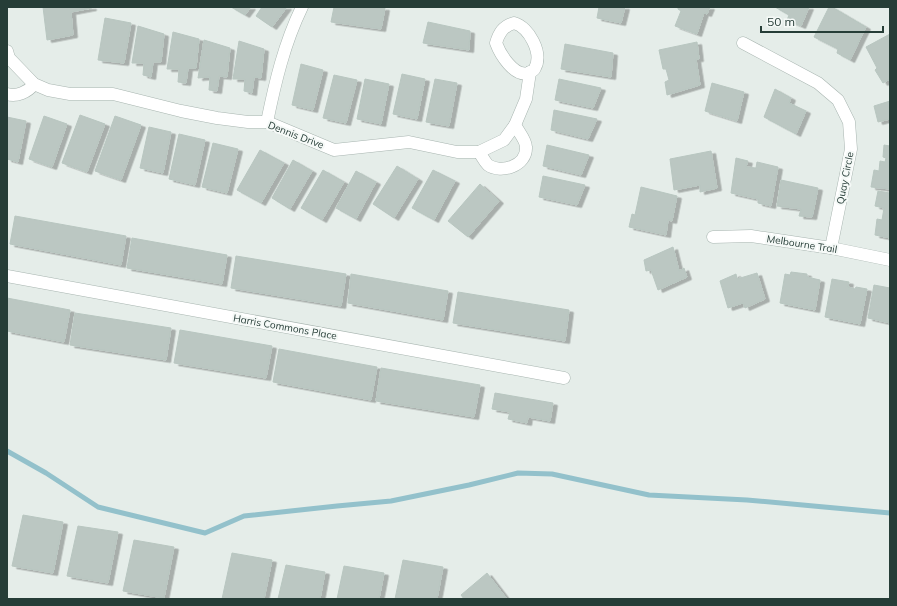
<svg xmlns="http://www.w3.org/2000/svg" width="897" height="606" font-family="Mulish,sans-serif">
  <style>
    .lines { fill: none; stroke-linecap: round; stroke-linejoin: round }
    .stream { stroke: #93c1cb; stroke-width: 5 }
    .building { fill: #bbc7c2; stroke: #b8c6c0; filter: url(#shadow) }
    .minor-casing { stroke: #a8b5b0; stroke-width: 13 }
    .minor { stroke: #fff; stroke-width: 12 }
    .labels { text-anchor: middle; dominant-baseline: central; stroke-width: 4; stroke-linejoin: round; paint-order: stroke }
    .street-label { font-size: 10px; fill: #263d37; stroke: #f5f9f7 }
  </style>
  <defs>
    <filter id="shadow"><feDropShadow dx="4.5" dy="2.5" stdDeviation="0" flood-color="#0004"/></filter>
  </defs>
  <rect width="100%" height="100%" fill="#e5ede9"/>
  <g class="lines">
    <polyline class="stream" points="7,451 46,473 98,507 205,533 244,516 337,506 391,501 469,485 518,473 552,474 649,495 747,500 890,513"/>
  </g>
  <g class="building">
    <polygon points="43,7 92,7 92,8 71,12 73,35 47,40"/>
    <polygon points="231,7 251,7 245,15"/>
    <polygon points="262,7 287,7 272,27 256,16"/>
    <polygon points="334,7 385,8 381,29 331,22"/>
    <polygon points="599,7 625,7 621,23 597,18"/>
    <polygon points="678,7 710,7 707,14 704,13 697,34 675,26 681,11 678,9"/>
    <polygon points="775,7 809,7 801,26 787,20 789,15"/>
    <polygon points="829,7 832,7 866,27 850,60 837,53 838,49 814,37"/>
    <polygon points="105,18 131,23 124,63 98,60"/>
    <polygon points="428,22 470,31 469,50 423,43"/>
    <polygon points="138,26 164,34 161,62 153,62 151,77 143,75 144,63 132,63"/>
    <polygon points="173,32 199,39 196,68 188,68 186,83 178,82 179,69 167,69"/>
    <polygon points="890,34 890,79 883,83 875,70 877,68 866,47"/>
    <polygon points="204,40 230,48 227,77 219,76 217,91 209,90 210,77 198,78"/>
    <polygon points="239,41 264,49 261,78 254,77 252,93 244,91 245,79 233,79"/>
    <polygon points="697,42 699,59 696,59 700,85 667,95 665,82 669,80 666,69 663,69 659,50"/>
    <polygon points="565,44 613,53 611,77 561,69"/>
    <polygon points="301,64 323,70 313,110 292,105"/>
    <polygon points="402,74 425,79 417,119 393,114"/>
    <polygon points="334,75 357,80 346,123 323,118"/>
    <polygon points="365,79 389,84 381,124 357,119"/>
    <polygon points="435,79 457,83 449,126 426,122"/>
    <polygon points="559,79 601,88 593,108 555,100"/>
    <polygon points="712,83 744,92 737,121 705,111"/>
    <polygon points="775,89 791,98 789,103 806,111 796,134 764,117"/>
    <polygon points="890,101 890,119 878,122 874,106"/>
    <polygon points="554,110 597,119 588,139 551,130"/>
    <polygon points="80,115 105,124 87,172 62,163"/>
    <polygon points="44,116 67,124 52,167 29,159"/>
    <polygon points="115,116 141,125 121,180 95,171"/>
    <polygon points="7,117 26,121 18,162 7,159"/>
    <polygon points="149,127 171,132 163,173 140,168"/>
    <polygon points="179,134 205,140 195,185 169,179"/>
    <polygon points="213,143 238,149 227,193 202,187"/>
    <polygon points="547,145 589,155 581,175 543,166"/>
    <polygon points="884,145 890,146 890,189 871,187 874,170 879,171 880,161 885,162 886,158 883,157"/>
    <polygon points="260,150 284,163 261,203 237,190"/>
    <polygon points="711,151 717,188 700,192 700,185 674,190 670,159"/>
    <polygon points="736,158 748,161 746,167 756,168 757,162 778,167 771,206 758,203 758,199 731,193"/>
    <polygon points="293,160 312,171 290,209 272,198"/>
    <polygon points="397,166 418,179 394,218 373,204"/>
    <polygon points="323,170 344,182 322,220 301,208"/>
    <polygon points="433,170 455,181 434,220 412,208"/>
    <polygon points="356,171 376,182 356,219 336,208"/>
    <polygon points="543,176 585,185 577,205 539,197"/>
    <polygon points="781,180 818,188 812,217 799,216 801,209 777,206"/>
    <polygon points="480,184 499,201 468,237 448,221"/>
    <polygon points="641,187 677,196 672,221 668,220 666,235 629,227 632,214 635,215"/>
    <polygon points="878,191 890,193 890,238 875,235 877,219 882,220 884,208 875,206"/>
    <polygon points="15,216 126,236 121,265 10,244"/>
    <polygon points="132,238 227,255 222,284 127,268"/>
    <polygon points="673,247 679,271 684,268 687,277 658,290 651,270 646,271 644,260"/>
    <polygon points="236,256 346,274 341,306 231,288"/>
    <polygon points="791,272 807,274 807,277 820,280 815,310 780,303 785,274 790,275"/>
    <polygon points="757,273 765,299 745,308 743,303 728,308 720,281 736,274 737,279"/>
    <polygon points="351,274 448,291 443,320 348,303"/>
    <polygon points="832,279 849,282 848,287 855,289 856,287 867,289 860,324 825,317"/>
    <polygon points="874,285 890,288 890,323 868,318"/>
    <polygon points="458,292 569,310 565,341 453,323"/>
    <polygon points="7,298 70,310 64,342 7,331"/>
    <polygon points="75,313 171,328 166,360 70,345"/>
    <polygon points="180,330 272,346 266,378 174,363"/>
    <polygon points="279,349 377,367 371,400 273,382"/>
    <polygon points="381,368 480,385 474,417 376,401"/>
    <polygon points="495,393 553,403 550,421 528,417 527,423 508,419 510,412 492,409"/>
    <polygon points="23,515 63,522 53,573 12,566"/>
    <polygon points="78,526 118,532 108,583 67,576"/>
    <polygon points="134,540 174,547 164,598 123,591"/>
    <polygon points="232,553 272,560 264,599 222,599"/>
    <polygon points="403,560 443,567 437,599 395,599"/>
    <polygon points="286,565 325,572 320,599 278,599"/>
    <polygon points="344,566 384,573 379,599 337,599"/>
    <polygon points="487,573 507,599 464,599 461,595"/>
  </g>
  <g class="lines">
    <g class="minor-casing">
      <g id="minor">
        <path d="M514 23C529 27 543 53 535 68 534 71 531 72 528 73 514 77 500 54 496 43 499 33 503 26 514 23Z"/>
        <polyline points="743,43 818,83 838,100 849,122 851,149 831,248"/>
        <polyline points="7,51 9,58 34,84 48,90 70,94 113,94 181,111 217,118 248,122 267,122 334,150 409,142 457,152 479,152 504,140 515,125 526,99 530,72"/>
        <path d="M7 94C17 97 28 92 34 84"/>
        <path d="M267 122C275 83 284 44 302 7"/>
        <path d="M479 152C482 156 484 161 488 165 501 174 527 166 526 147 526 140 518 131 515 125"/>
        <polyline points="713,237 751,236 831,248 890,260"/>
        <polyline points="7,276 564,378"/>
      </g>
    </g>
    <use href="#minor" class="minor"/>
  </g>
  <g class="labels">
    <g class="street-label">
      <text transform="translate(296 135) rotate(21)">Dennis Drive</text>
      <text transform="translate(845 178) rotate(-79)">Quay Circle</text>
      <text transform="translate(802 244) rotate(9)">Melbourne Trail</text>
      <text transform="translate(285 327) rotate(10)">Harris Commons Place</text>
    </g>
  </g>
  <rect width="897" height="606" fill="none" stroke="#263d37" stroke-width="16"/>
  <path d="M761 26v6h122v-6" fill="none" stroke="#263d37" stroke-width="2"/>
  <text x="767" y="26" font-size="12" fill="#263d37" stroke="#f5f9f7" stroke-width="3" paint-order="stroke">50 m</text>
</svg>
